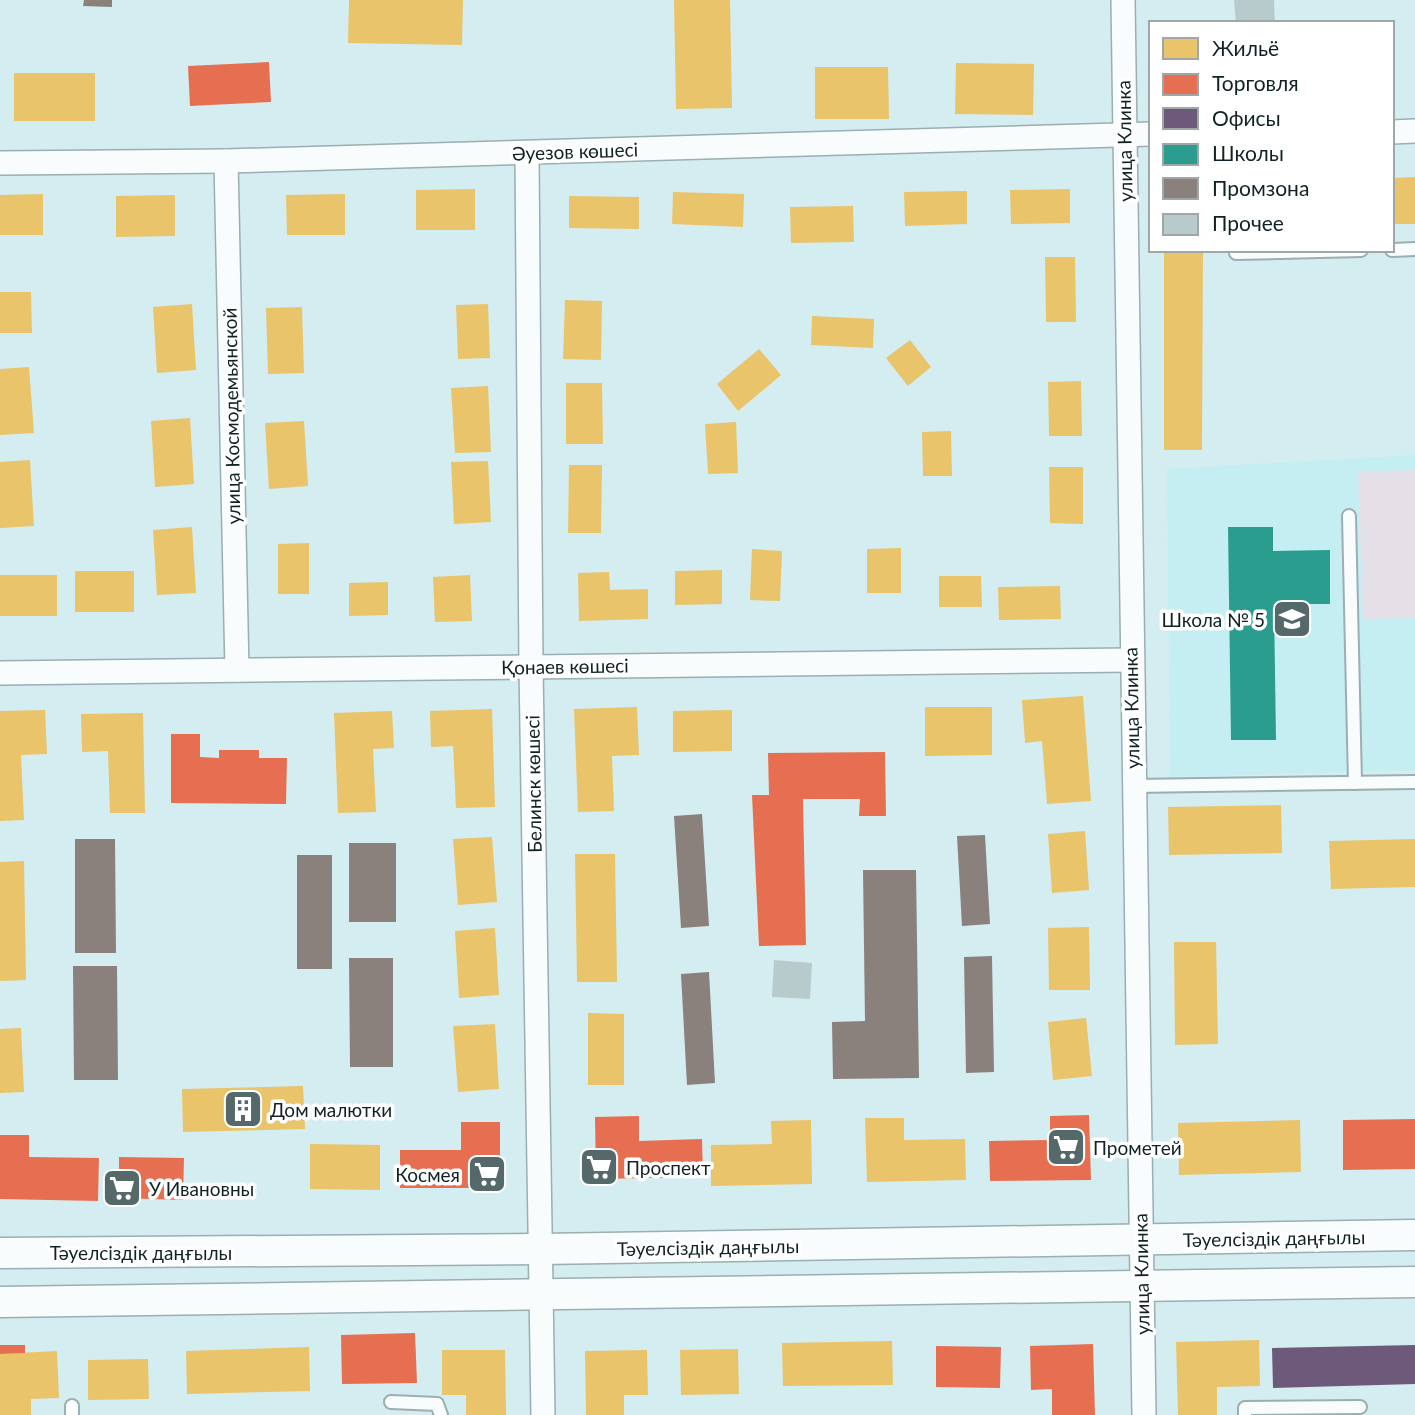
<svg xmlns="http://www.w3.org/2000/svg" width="1415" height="1415" font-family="Lato,sans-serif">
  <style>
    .built { fill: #c5eef3 }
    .green { fill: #e5e0e8 }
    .homes { fill: #e9c46a }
    .shops { fill: #e76f51 }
    .offices { fill: #6d597a }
    .schools { fill: #2a9d8f }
    .industry { fill: #8a817c }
    .building { fill: #b7cbcd }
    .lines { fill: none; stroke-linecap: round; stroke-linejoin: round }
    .service-casing { stroke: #9baeb0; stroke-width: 16 }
    .minor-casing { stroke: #9baeb0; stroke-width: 26 }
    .tertiary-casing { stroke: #9baeb0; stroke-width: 33 }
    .service { stroke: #f9fcfd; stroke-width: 12 }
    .minor { stroke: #f9fcfd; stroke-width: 23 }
    .tertiary { stroke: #f9fcfd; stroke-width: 30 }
    .labels { text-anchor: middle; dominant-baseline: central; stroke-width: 7; stroke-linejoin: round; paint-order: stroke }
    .street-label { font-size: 19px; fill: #112224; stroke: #fff }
    .poi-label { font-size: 19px; fill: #112224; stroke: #fff; text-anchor: start }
  </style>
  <rect width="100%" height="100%" fill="#d4edf0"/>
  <polygon class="built" points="1415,455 1415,770 1170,777 1167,469"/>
  <polygon class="green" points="1415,470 1415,618 1363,619 1358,472"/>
  <g class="homes">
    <polygon points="349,0 463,0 462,45 348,43"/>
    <polygon points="674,0 730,0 732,108 676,109"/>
    <polygon points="956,63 1034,64 1033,115 955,114"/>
    <polygon points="815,67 888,67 889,119 815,119"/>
    <rect x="14" y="73" width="81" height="48"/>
    <polygon points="1415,177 1415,224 1392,224 1392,178"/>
    <polygon points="475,189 475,230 416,230 416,190"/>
    <polygon points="1070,189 1070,223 1011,224 1010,190"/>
    <polygon points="967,191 967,224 905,226 904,192"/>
    <polygon points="673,192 744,194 743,227 672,224"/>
    <polygon points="43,194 43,235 0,235 0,195"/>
    <polygon points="345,194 345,235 287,235 286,195"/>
    <polygon points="175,195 175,236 116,237 116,196"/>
    <polygon points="569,196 639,197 639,229 569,228"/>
    <polygon points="853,206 854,242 791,243 790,207"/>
    <polygon points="1164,250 1203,250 1202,450 1164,450"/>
    <polygon points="1045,257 1075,257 1076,322 1046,322"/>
    <polygon points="0,292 31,292 32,333 0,333"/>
    <polygon points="565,300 602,301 601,360 563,359"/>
    <polygon points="192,304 196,370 157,373 153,307"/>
    <polygon points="488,304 490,358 458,359 456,305"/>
    <polygon points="302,307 304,373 268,374 266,308"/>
    <polygon points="812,316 874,319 873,348 811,345"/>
    <polygon points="910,340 931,367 908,386 886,358"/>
    <polygon points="759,349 781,375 738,411 717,384"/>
    <polygon points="29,367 34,433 0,435 0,369"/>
    <polygon points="1081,381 1082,436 1049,436 1048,382"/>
    <polygon points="566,383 602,383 603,444 566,444"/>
    <polygon points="488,386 491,452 455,453 451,388"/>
    <polygon points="190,418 194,484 155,487 151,421"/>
    <polygon points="304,421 308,486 269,489 265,423"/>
    <polygon points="736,422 738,473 708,474 705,424"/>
    <polygon points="951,431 952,476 923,476 922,432"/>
    <polygon points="30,460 34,526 0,528 0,462"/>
    <polygon points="488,461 491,522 454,524 451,462"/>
    <polygon points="569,465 602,465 601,533 568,533"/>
    <polygon points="1049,467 1083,467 1083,524 1050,523"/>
    <polygon points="192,527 196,593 157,595 153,530"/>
    <polygon points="309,543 309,594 278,594 278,544"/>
    <polygon points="901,548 901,593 867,593 867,549"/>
    <polygon points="752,549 782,551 780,601 750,600"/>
    <polygon points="722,570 722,604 675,605 675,571"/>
    <rect x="75" y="571" width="59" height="41"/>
    <polygon points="609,572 610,590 648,589 648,619 579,621 578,573"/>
    <rect x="0" y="575" width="57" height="41"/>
    <polygon points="470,575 472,621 435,622 433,577"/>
    <polygon points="939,576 981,576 982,607 939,607"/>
    <polygon points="388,582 388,615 349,616 349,583"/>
    <polygon points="1060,586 1061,619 999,620 998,587"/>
    <polygon points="1083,696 1091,801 1047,804 1042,741 1025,743 1022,700"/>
    <polygon points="637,707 639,755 612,756 614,811 578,812 574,709"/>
    <polygon points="925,707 992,707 992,755 925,756"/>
    <polygon points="492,709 495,807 456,808 453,746 431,747 430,711"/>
    <polygon points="45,710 47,754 21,755 24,820 0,821 0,711"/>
    <polygon points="732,710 732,751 673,752 673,711"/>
    <polygon points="392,711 394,748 373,749 376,812 338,813 334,713"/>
    <polygon points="143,713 145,813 110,813 108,751 82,752 81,714"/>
    <polygon points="1281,805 1282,853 1169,855 1168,807"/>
    <polygon points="1085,831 1089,890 1052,893 1048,834"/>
    <polygon points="492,837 497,902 458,905 453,839"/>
    <polygon points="1415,839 1415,887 1331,889 1329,841"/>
    <polygon points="575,854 615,854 617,982 577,982"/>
    <polygon points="24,861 26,980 0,981 0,862"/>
    <polygon points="1089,927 1090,990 1049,990 1048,928"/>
    <polygon points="495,928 499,995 459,998 455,931"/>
    <polygon points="1174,942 1216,942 1218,1044 1175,1045"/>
    <polygon points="588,1013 624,1014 624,1085 588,1085"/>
    <polygon points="1086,1018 1092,1076 1053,1080 1048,1022"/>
    <polygon points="495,1024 499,1089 458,1092 453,1026"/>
    <polygon points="21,1028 24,1092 0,1093 0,1029"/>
    <polygon points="303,1086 305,1129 183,1132 182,1089"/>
    <polygon points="865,1118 904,1118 904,1140 965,1139 966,1180 867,1182"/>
    <polygon points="811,1120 812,1184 711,1186 711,1145 772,1144 771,1121"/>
    <polygon points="1300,1120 1301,1172 1179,1175 1178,1123"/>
    <polygon points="310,1144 380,1145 380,1190 310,1189"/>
    <polygon points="1259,1340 1260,1386 1217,1387 1217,1415 1178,1415 1176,1342"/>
    <polygon points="892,1341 893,1385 783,1386 782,1343"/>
    <polygon points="309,1347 310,1391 187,1394 186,1351"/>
    <polygon points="738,1349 739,1394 681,1395 680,1350"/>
    <polygon points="442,1350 505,1350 506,1415 466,1415 466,1395 442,1395"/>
    <polygon points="647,1350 648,1395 624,1395 624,1415 586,1415 585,1351"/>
    <polygon points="57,1351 59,1398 31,1399 31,1415 0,1415 0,1354"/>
    <polygon points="148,1359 149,1399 88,1400 88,1360"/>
  </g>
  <g class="shops">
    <polygon points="269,62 271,102 190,106 188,66"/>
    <polygon points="171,734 200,734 200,757 219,758 219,750 259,750 259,758 287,758 286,804 171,803"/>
    <polygon points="885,752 886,816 859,816 860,799 803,799 806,945 759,946 752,795 769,795 768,753"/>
    <polygon points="1089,1115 1091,1180 990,1181 989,1141 1050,1140 1050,1116"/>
    <polygon points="639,1116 639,1141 702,1139 703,1177 596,1179 595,1117"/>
    <polygon points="1415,1119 1415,1169 1343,1170 1343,1120"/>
    <polygon points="461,1122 500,1122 500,1188 400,1188 400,1150 461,1150"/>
    <polygon points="0,1135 29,1135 29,1157 99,1158 98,1201 0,1199"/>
    <polygon points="119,1157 184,1158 183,1200 119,1198"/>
    <polygon points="415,1333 417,1383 342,1384 341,1335"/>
    <polygon points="1093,1344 1095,1415 1052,1415 1052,1389 1031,1390 1030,1346"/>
    <polygon points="0,1345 25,1345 25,1353 0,1354"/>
    <polygon points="936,1346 1001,1347 1000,1388 936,1387"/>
  </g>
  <polygon class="offices" points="1415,1345 1415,1384 1273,1388 1272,1348"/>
  <polygon class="schools" points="1228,527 1273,527 1273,551 1330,550 1330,604 1274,604 1276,740 1231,740"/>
  <g class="industry">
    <polygon points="84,0 112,0 112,7 83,6"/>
    <polygon points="702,814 709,926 681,928 674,816"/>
    <polygon points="985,835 990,924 962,926 957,836"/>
    <polygon points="75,839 115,839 116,953 75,953"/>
    <rect x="349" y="843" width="47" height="79"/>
    <rect x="297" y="855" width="35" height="114"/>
    <polygon points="863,870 916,870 919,1078 833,1079 832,1022 865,1021"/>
    <polygon points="992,956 994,1072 966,1073 964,957"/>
    <polygon points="349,958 393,958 393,1067 350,1067"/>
    <polygon points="73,966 117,966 118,1080 74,1080"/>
    <polygon points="709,972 715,1083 687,1085 681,974"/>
  </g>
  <g class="building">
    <polygon points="1234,0 1274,0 1275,23 1236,23"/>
    <polygon points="774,960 812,963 810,999 772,997"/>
  </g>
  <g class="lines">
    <g class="service-casing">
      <g id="service">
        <polyline points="1392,250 1415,249"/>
        <polyline points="1236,253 1361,250"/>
        <polyline points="1349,516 1355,783"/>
        <polyline points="1133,786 1415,782"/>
        <polyline points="391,1402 437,1404 441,1415"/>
        <polyline points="72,1415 72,1406"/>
        <polyline points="1245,1415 1245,1408 1360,1407"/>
      </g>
    </g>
    <g class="minor-casing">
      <g id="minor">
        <polyline points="1123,0 1144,1415"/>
        <polyline points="1392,132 1415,131"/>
        <polyline points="527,153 531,667 543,1415"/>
        <polyline points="226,161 237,670"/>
        <polyline points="0,163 226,161 1151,134"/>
        <polyline points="0,673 1131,660"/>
      </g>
    </g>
    <g class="tertiary-casing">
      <g id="tertiary">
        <polyline points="0,1253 542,1249 1415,1235"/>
        <polyline points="0,1302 1415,1282"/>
      </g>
    </g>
    <use href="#service" class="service"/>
    <use href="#minor" class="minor"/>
    <use href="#tertiary" class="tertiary"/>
  </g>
  <defs>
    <g id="school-square" transform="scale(2.0125)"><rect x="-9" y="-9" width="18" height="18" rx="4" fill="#55696b" stroke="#fff"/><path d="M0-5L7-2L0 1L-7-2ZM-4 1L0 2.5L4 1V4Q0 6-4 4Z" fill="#fff"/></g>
    <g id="building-square" transform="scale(2.0125)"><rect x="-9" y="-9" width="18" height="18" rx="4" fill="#55696b" stroke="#fff"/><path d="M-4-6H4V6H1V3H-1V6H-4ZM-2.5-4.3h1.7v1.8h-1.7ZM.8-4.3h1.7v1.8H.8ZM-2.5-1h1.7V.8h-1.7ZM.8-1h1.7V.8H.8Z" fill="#fff"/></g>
    <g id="supermarket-square" transform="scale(2.0125)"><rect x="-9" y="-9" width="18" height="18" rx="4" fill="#55696b" stroke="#fff"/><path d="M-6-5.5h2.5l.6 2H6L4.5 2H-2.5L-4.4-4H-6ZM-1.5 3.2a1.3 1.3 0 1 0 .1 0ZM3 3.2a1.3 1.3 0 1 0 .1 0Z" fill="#fff"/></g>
  </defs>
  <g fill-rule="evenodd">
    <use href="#school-square" x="1292" y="619"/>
    <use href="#building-square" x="243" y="1109"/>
    <use href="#supermarket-square" x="1066" y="1147"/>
    <use href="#supermarket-square" x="599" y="1167"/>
    <use href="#supermarket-square" x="487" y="1174"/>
    <use href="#supermarket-square" x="122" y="1188"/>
  </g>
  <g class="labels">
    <g class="street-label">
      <text transform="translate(1124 141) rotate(-91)">улица Клинка</text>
      <text transform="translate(575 151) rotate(-2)">Әуезов көшесі</text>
      <text transform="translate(231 416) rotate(-91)">улица Космодемьянской</text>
      <text transform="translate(565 666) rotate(-1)">Қонаев көшесі</text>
      <text transform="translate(1131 708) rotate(-91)">улица Клинка</text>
      <text transform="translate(533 784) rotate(-91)">Белинск көшесі</text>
      <text transform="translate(1274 1238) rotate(-1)">Тәуелсіздік даңғылы</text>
      <text transform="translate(708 1247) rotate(-1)">Тәуелсіздік даңғылы</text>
      <text x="141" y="1252">Тәуелсіздік даңғылы</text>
      <text transform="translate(1141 1274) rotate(-91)">улица Клинка</text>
    </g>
    <g class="poi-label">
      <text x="1265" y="619" text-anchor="end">Школа № 5</text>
      <text x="270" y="1109">Дом малютки</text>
      <text x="1093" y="1147">Прометей</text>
      <text x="626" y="1167">Проспект</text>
      <text x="460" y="1174" text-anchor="end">Космея</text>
      <text x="149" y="1188">У Ивановны</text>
    </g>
  </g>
  <rect x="1149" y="21" width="245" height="231" fill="#ffffff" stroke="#a0a7a7" stroke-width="2"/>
  <rect x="1163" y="38" width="35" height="21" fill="#e9c46a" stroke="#a0a7a7" stroke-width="2"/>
  <text x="1212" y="56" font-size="21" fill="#112224">Жильё</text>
  <rect x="1163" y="74" width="35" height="21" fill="#e76f51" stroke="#a0a7a7" stroke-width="2"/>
  <text x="1212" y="91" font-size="21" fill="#112224">Торговля</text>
  <rect x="1163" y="108" width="35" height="21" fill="#6d597a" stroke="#a0a7a7" stroke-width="2"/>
  <text x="1212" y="126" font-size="21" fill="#112224">Офисы</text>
  <rect x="1163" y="144" width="35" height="21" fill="#2a9d8f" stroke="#a0a7a7" stroke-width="2"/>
  <text x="1212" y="161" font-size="21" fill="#112224">Школы</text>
  <rect x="1163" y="178" width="35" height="21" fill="#8a817c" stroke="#a0a7a7" stroke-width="2"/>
  <text x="1212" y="196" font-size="21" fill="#112224">Промзона</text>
  <rect x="1163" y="214" width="35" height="21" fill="#b7cbcd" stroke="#a0a7a7" stroke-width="2"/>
  <text x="1212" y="231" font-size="21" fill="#112224">Прочее</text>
</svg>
